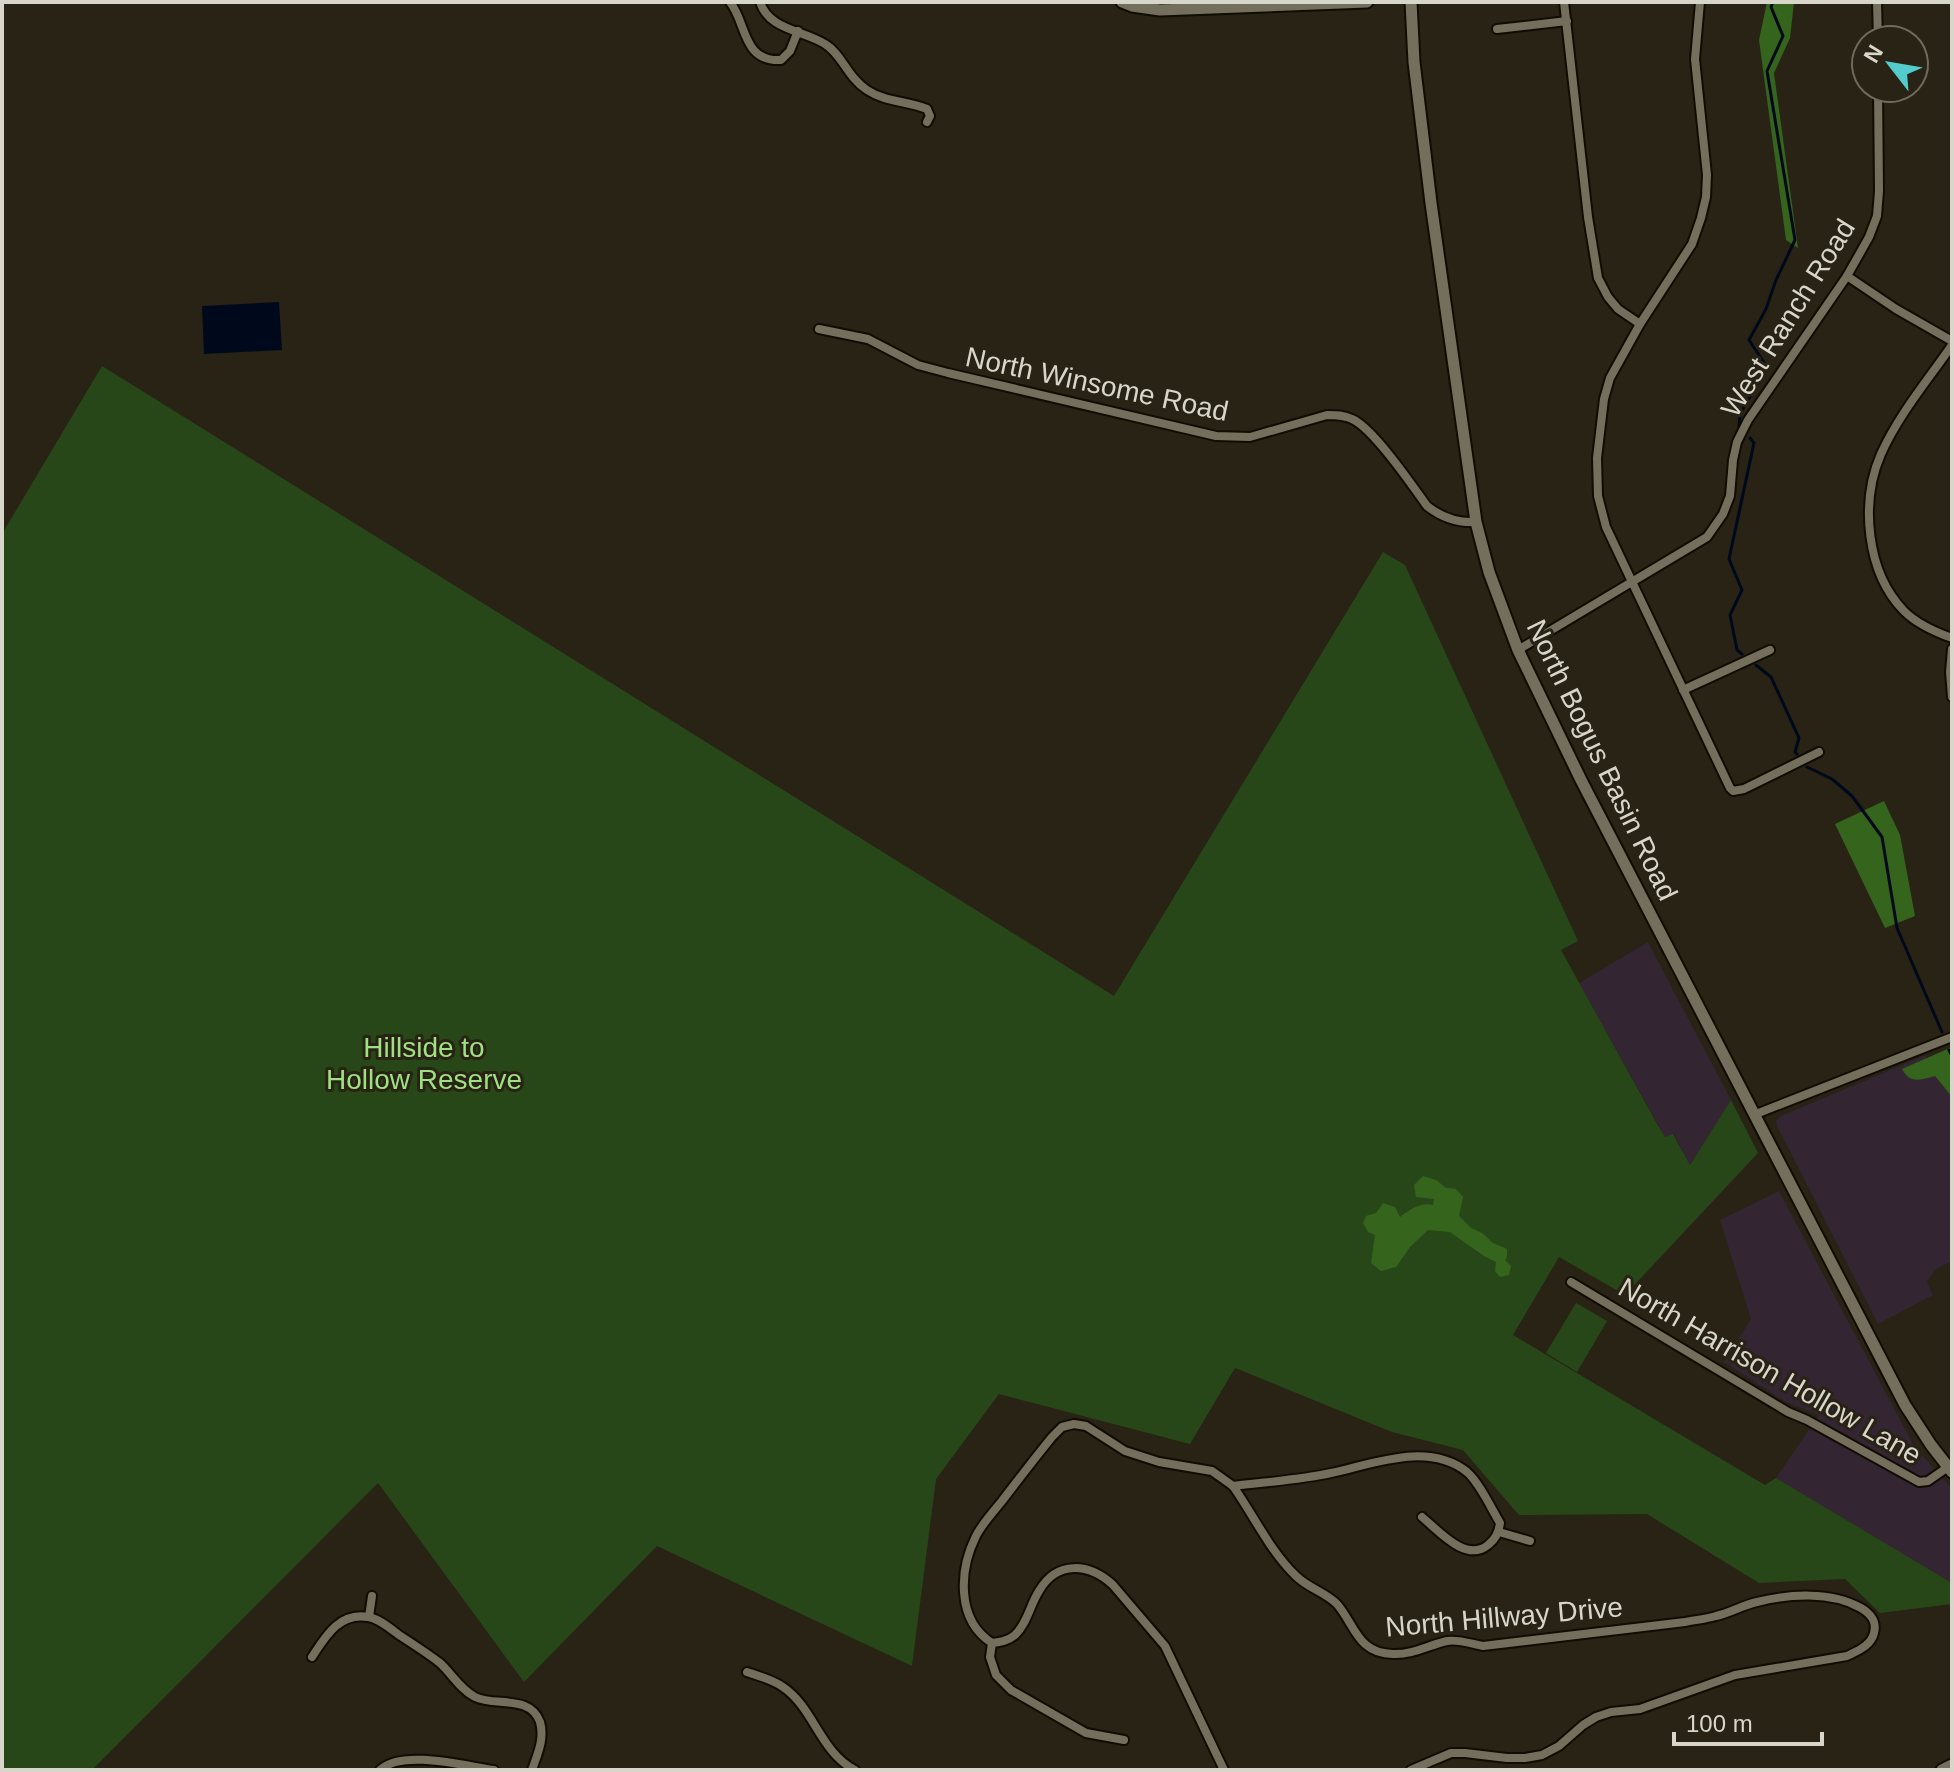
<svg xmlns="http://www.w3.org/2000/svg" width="1954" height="1772" font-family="Helvetica,sans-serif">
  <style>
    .commercial { fill: #332532 }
    .green { fill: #284719 }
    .forest { fill: #35641d }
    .water { fill: #00091b }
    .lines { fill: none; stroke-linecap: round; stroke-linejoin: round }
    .stream { stroke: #00091b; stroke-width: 3 }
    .street-casing { stroke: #110c01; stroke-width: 12 }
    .secondary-casing { stroke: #110c01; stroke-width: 15 }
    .street { stroke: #746e5c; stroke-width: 8 }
    .secondary { stroke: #746e5c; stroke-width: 11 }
    .labels { text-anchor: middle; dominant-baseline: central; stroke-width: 6; stroke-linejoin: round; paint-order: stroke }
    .street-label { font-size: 28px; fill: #d8d5cb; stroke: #282314 }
    .park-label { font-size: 28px; fill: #9ee181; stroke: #282314 }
  </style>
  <rect width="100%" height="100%" fill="#282314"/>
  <g class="commercial">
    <polygon points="1648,942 1731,1100 1690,1166 1674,1134 1665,1137 1579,983"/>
    <polygon points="1926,1055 1935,1076 1952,1097 1952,1261 1935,1270 1927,1282 1933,1295 1878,1324 1777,1126 1776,1121 1781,1116"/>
    <polygon points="1779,1191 1914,1446 1952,1489 1952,1583 1776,1478 1819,1415 1786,1402 1724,1362 1751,1319 1720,1220"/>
  </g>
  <g class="green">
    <polygon points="102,366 1114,996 1383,552 1405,565 1578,941 1561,950 1656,1122 1665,1137 1673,1134 1690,1165 1731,1100 1758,1153 1625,1295 1559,1257 1513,1335 1765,1485 1776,1478 1952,1583 1952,1604 1880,1613 1845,1579 1759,1583 1647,1514 1519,1515 1463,1450 1392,1432 1235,1368 1190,1444 999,1394 936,1479 912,1666 657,1546 524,1682 378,1483 94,1768 94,1770 2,1770 2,534"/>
    <polygon points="1576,1303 1607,1321 1577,1372 1546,1353"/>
  </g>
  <g class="forest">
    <polygon points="1767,2 1794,2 1790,38 1774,73 1798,248 1786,240 1759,40"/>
    <polygon points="1884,801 1900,835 1915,916 1885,928 1835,824"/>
    <path d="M1952 1047V1097L1935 1076C1921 1080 1910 1084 1902 1069Z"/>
    <path d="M1423 1176 1436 1180 1446 1188 1456 1189 1463 1197 1459 1216 1471 1228 1482 1233 1493 1243 1507 1249V1257L1505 1260 1511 1266 1509 1275 1500 1277 1495 1271 1496 1262 1484 1256 1450 1232 1428 1230 1410 1247 1396 1267 1381 1271 1371 1263 1375 1235 1368 1232 1363 1223 1366 1216 1376 1213 1383 1203 1395 1207 1400 1217C1409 1210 1421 1202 1433 1205L1434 1199 1416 1197 1414 1185Z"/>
  </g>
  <polygon class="water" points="279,302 282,350 204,354 202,306"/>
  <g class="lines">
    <g class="stream">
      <polyline points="1739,428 1740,414 1767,367 1749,340 1766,309 1776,280 1795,240 1767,71 1783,36 1771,7 1773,2"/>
      <polyline points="1742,654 1737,650 1730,615 1742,590 1729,559 1754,443 1750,438"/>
      <polyline points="1756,665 1771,677 1799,738 1795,752 1797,754"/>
      <polyline points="1807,767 1832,779 1852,796 1882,837 1897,928 1942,1032"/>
      <polyline points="1949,1050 1952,1056"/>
    </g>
    <g class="street-casing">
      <g id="street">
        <path d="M730 2C747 23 742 62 781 60L790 51 798 31"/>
        <path d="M760 2C769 30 803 30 825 44 842 54 847 77 867 90 885 102 907 101 927 109L930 116 927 122"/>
        <polyline points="1564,2 1588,217 1598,278 1608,297 1618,309 1640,324"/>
        <polyline points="1700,2 1695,59 1707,175 1706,197 1701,218 1692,244 1640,324 1610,378 1604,399 1597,458 1598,496 1606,527 1730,788 1733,791 1744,789 1819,752"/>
        <polyline points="1877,2 1878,40"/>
        <polyline points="1497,29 1567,21"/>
        <polyline points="1847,276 1896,309 1952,341"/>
        <path d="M819 329 868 339 918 365 948 373 1216 436 1250 437 1327 415C1336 415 1344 415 1352 419 1373 428 1412 485 1427 506 1441 517 1458 523 1476 522"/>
        <path d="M1952 345C1928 380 1899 414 1881 454 1860 502 1866 572 1904 611 1917 624 1935 632 1952 638"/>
        <polyline points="1952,649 1950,672 1952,697"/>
        <polyline points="1518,650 1707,537 1723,514 1730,496 1733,460 1737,442 1748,420 1847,276 1869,237 1877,216 1879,191 1878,88"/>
        <polyline points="1683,690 1770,650"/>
        <polyline points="1756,1114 1952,1037"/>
        <polyline points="1571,1282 1788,1412 1807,1420 1919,1482 1928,1481 1948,1467"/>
        <path d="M1233 1486C1265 1482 1299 1480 1331 1473 1373 1464 1428 1441 1467 1472 1479 1482 1491 1508 1500 1523 1499 1532 1496 1539 1488 1545 1466 1563 1439 1531 1422 1517"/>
        <polyline points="1499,1532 1530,1541"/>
        <polyline points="369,1617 372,1596"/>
        <polyline points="992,1643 990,1657 996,1675 1011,1690 1086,1733 1124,1740"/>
        <path d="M312 1657C325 1637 339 1612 368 1617 378 1618 391 1629 399 1635 413 1644 427 1653 440 1663 452 1674 460 1689 475 1697 495 1707 530 1694 540 1722 545 1739 537 1755 532 1770"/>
        <path d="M747 1672C759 1676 773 1680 783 1687 814 1708 820 1752 855 1770"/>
        <path d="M380 1770C402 1749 465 1766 494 1770"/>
        <path d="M1224 1770 1165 1646 1113 1585C1089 1563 1057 1560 1039 1591 1030 1605 1027 1624 1015 1635 1008 1641 1000 1642 992 1643 956 1620 959 1570 976 1536 982 1524 993 1512 1002 1501 1018 1480 1035 1458 1052 1437L1062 1427 1074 1424 1086 1426 1125 1451 1159 1462 1212 1471 1233 1486C1254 1516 1270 1551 1296 1576 1308 1588 1325 1592 1337 1604 1355 1625 1358 1654 1393 1654 1412 1655 1429 1645 1447 1641 1458 1639 1472 1644 1483 1646L1685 1622C1695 1620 1706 1619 1716 1616 1730 1613 1743 1605 1757 1602 1789 1594 1831 1591 1861 1608 1871 1614 1877 1621 1874 1633 1871 1646 1857 1651 1847 1656L1735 1675 1640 1709 1611 1712 1596 1717 1583 1725 1559 1746 1542 1755 1525 1758H1507L1465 1753H1451L1411 1770"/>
      </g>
    </g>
    <g class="secondary-casing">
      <g id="secondary">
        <polyline points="1122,2 1132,6 1160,10 1367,2"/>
        <polyline points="1411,2 1414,62 1431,203 1476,522 1489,572 1518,650 1581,780 1905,1405 1931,1445 1952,1472"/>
        <polyline points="1942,1770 1952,1765"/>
      </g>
    </g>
    <use href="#street" class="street"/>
    <use href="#secondary" class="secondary"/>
  </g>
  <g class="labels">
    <g class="street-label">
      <text transform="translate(1788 318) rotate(-58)">West Ranch Road</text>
      <text transform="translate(1097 384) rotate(12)">North Winsome Road</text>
      <text transform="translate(1602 760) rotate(64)">North Bogus Basin Road</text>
      <text transform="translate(1770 1371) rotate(30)">North Harrison Hollow Lane</text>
      <text transform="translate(1504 1617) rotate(-5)">North Hillway Drive</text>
    </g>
    <g class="park-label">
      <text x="424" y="1047">Hillside to<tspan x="424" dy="32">Hollow Reserve</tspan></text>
    </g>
  </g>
  <rect width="1954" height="1772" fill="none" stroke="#d8d5cb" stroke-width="8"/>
  <g transform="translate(1890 64) rotate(301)"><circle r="38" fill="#282314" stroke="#6e6a5d" stroke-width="2"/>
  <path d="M0-6L14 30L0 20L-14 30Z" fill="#52cdcc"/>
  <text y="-12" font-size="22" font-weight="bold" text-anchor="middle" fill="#d8d5cb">N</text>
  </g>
  <path d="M1674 1732v12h148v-12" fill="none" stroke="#d8d5cb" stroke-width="4"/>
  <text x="1686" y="1732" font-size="24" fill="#d8d5cb" stroke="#282314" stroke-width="6" paint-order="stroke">100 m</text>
</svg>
